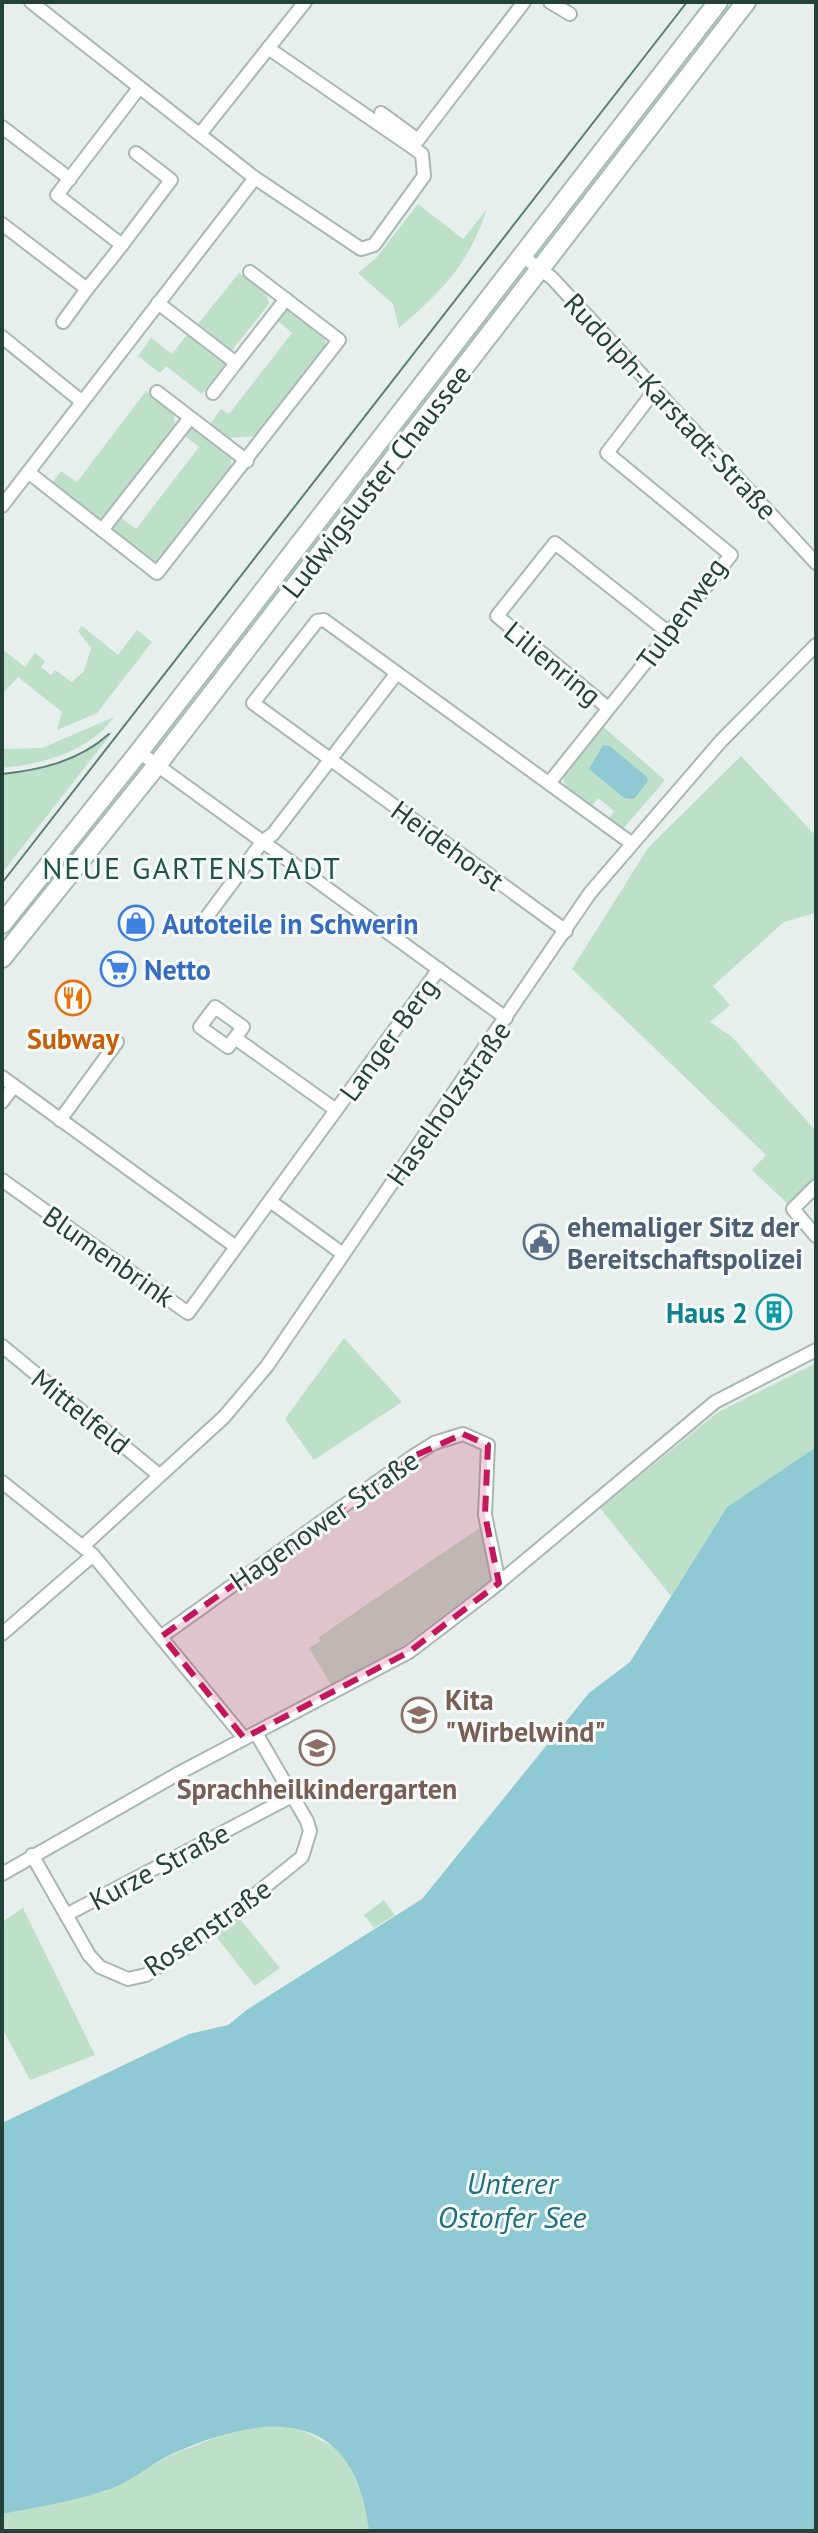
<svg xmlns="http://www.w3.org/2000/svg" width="818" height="2533" font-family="'PT Sans',sans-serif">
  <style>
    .green { fill: #bfe0c8 }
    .water { fill: #8ec9d4 }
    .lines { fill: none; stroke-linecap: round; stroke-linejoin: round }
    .street-casing { stroke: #a8b8b2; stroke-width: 16 }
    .secondary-casing { stroke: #a4bbb3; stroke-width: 22 }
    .street { stroke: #fff; stroke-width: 12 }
    .secondary { stroke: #fff; stroke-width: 18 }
    .tram { stroke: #5f7d75; stroke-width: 2 }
    .marked { fill: #c2185b; fill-opacity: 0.2; stroke: #c2185b; stroke-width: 6; stroke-dasharray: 16 10; stroke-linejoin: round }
    .labels { text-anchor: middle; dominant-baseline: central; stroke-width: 6; stroke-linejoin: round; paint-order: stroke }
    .street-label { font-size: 28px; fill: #24423a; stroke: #f7fbf9 }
    .shop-label { font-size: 28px; font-weight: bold; fill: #366cbe; stroke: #f7fbf9; text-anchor: start }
    .food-label { font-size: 28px; font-weight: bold; fill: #c56008; stroke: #f7fbf9 }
    .service-label { font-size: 28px; font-weight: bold; fill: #4e5e75; stroke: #f7fbf9; text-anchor: start }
    .culture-label { font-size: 28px; font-weight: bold; fill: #0d838f; stroke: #f7fbf9; text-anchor: end }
    .education-label { font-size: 28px; font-weight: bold; fill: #785e54; stroke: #f7fbf9; text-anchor: start }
    .neighbourhood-label { font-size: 30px; letter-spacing: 2px; fill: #1f5548; stroke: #f7fbf9 }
    .water-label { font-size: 30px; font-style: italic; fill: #1c6f80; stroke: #f7fbf9 }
  </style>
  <rect width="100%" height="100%" fill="#e6efeb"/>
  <g class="green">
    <path d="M418 204 463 239 487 209C468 265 443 290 399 328L393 304 358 273 376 258Z"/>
    <polygon points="239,273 266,293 269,304 232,350 198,324"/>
    <polygon points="286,307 324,335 326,348 259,436 229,438 210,424 221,409 229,414 292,333 277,320"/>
    <polygon points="189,332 226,363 202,394 166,366 160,373 138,356 151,338 172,354"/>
    <polygon points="146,391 173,412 176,428 101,521 52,483 61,471 77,482"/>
    <polygon points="192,425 230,455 232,469 159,561 150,561 112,530 121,518 136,529 199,447 185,436"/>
    <polygon points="82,626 118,655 137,630 152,642 97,713 57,730 62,712 18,677 2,694 2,649 25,667 35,653 45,661 41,667 51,675 55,670 72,682 84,671 91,648 78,631"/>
    <path d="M114 717C89 752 43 764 2 768V749L42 748Z"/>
    <polygon points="601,725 665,780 623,829 609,819 614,811 598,798 592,806 565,786 563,774"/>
    <path d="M115 729 2 873V774C45 769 82 758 115 729Z"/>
    <polygon points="741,756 816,836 815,913 784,922 713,986 730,1005 710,1022 731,1036 816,1131 816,1191 793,1209 752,1170 766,1155 572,969 648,848"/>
    <polygon points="344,1338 402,1402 314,1460 285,1419"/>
    <polygon points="816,1363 816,1447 727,1507 671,1596 600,1508 718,1412"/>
    <polygon points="487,1523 497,1575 403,1646 332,1686 309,1648 320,1641 319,1637"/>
    <polygon points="384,1900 395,1915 374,1928 364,1915"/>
    <polygon points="23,1908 95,2055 30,2080 2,2028 2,1922"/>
    <polygon points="234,1912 280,1968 255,1986 211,1930"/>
    <polygon points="243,2427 296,2427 343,2452 365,2500 369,2531 2,2531 2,2514 106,2491 173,2454"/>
  </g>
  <g class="water">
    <polygon points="603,745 610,746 647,777 648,781 634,799 624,798 589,769"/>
    <path d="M816 1447V2531H369C355 2408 268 2411 174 2453 150 2464 129 2484 104 2491 71 2502 36 2507 2 2514V2123L189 2034 228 2025 248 2009 422 1899 589 1693 630 1662 727 1507Z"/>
  </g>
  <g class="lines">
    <g class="street-casing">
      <g id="street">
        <polyline points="31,2 255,178 361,249 374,245 424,176 422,154 268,48"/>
        <polyline points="550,2 570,14"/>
        <polyline points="381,113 418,140 524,2"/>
        <polyline points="2,127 70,179"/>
        <polyline points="200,134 305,2"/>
        <polyline points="2,224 87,289 122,245 57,195 139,88"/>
        <polyline points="122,245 171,180 136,153"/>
        <polyline points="521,255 552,278 816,563"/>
        <polyline points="158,303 236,363 286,299"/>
        <polyline points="63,322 87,289"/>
        <polyline points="2,337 81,401"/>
        <polyline points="157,392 247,461"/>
        <polyline points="213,393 236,363"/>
        <polyline points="28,472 157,573 339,340 250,272"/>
        <polyline points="2,506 255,178"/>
        <polyline points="102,530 190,418"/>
        <polyline points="608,708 497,616 555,543 669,633"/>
        <polyline points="139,752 506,1018"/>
        <polyline points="550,782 731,555 607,453 655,390"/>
        <polyline points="203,922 263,841 273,834 397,673"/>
        <polyline points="566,931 253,703 317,621 324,620 631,843"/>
        <polyline points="235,1038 228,1047 200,1027 215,1007 243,1027 235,1038 336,1110"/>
        <polyline points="2,1077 236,1247"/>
        <polyline points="2,1102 14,1086"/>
        <polyline points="60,1120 117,1042"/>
        <polyline points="2,1180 188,1313 439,969"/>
        <polyline points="816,1186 793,1209 816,1236"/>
        <polyline points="270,1201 343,1254"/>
        <polyline points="2,1346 159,1475"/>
        <polyline points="2,1482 93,1555 244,1738"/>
        <polyline points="83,1546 224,1417 267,1366 590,893 721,741 816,645"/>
        <polyline points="2,1634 93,1555"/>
        <polyline points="162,1636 412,1457 434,1443 463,1434 488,1445 485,1515 499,1583"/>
        <polyline points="32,1855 89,1955 100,1967 128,1979 146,1975 211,1930 302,1857 310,1831 307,1821 256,1733"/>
        <polyline points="2,1874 181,1772 409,1652 489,1591 715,1402 816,1350"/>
        <polyline points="66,1915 294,1795"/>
      </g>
    </g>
    <g class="secondary-casing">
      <g id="secondary">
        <polyline points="2,924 139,752 718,2"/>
        <polyline points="2,958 157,765 746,2"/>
      </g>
    </g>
    <use href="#street" class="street"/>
    <use href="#secondary" class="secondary"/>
    <g class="tram">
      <path d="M2 774C41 770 79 761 109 734"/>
      <polyline points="2,883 687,2"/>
    </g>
  </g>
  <path class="marked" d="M463 1434 488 1445 485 1515 499 1583 409 1652 244 1738 162 1636 412 1457Z"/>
  <defs>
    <g id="shop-ring" transform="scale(1.8)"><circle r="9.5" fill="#f7fbf9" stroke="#3f7fe0" stroke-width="1.5"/><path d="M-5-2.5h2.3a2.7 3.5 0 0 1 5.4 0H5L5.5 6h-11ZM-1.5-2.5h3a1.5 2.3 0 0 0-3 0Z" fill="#3f7fe0"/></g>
    <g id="supermarket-ring" transform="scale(1.8)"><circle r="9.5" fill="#f7fbf9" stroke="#3f7fe0" stroke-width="1.5"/><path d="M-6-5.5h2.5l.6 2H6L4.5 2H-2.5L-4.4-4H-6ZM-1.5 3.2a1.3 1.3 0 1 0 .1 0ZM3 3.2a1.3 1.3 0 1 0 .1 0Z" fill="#3f7fe0"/></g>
    <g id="restaurant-ring" transform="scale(1.8)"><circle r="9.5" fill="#f7fbf9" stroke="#e8710a" stroke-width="1.5"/><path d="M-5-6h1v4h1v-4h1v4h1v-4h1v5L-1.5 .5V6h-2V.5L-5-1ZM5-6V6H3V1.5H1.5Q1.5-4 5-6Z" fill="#e8710a"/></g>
    <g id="civic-ring" transform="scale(1.8)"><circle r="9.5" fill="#f7fbf9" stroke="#5c6f8a" stroke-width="1.5"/><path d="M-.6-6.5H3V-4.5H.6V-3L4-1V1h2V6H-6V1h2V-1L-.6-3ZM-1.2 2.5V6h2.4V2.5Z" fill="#5c6f8a"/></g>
    <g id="building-ring" transform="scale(1.8)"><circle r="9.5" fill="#f7fbf9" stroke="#0f9aa8" stroke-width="1.5"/><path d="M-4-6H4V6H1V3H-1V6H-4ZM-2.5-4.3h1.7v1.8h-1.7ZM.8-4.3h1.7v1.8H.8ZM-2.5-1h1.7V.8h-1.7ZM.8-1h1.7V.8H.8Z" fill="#0f9aa8"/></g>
    <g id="school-ring" transform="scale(1.8)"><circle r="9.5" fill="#f7fbf9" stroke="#8d6e63" stroke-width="1.5"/><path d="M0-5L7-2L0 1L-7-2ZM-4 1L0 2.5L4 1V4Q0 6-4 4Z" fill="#8d6e63"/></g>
  </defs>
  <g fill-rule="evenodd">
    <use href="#shop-ring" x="136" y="923"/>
    <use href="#supermarket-ring" x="118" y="969"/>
    <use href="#restaurant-ring" x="73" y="998"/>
    <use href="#civic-ring" x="541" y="1242"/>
    <use href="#building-ring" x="774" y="1312"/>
    <use href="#school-ring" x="419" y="1715"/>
    <use href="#school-ring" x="317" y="1748"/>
  </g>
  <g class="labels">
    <g class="street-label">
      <text transform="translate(671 406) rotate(47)">Rudolph-Karstadt-Straße</text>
      <text transform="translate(376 481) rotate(-52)">Ludwigsluster Chaussee</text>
      <text transform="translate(681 613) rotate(-54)">Tulpenweg</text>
      <text transform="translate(553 663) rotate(39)">Lilienring</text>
      <text transform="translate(448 845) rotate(36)">Heidehorst</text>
      <text transform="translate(388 1039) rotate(-54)">Langer Berg</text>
      <text transform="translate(448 1103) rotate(-55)">Haselholzstraße</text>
      <text transform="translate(109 1256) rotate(35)">Blumenbrink</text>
      <text transform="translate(81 1411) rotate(39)">Mittelfeld</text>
      <text transform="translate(324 1520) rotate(-35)">Hagenower Straße</text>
      <text transform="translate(159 1866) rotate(-28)">Kurze Straße</text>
      <text transform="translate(207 1927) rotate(-35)">Rosenstraße</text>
    </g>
    <g class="shop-label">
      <text x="162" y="923">Autoteile in Schwerin</text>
      <text x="144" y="969">Netto</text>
    </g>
    <g class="food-label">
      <text x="73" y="1038">Subway</text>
    </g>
    <g class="service-label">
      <text x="567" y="1226">ehemaliger Sitz der<tspan x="567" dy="32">Bereitschaftspolizei</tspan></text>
    </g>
    <g class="culture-label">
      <text x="748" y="1312">Haus 2</text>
    </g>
    <g class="education-label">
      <text x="445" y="1699">Kita<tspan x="445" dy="32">"Wirbelwind"</tspan></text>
      <text x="317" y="1788" text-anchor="middle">Sprachheilkindergarten</text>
    </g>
    <g class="neighbourhood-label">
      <text x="192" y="867">NEUE GARTENSTADT</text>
    </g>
    <g class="water-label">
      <text x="512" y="2182">Unterer<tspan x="512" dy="34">Ostorfer See</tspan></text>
    </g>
  </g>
  <rect width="818" height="2533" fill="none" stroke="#24423a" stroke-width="8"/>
</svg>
